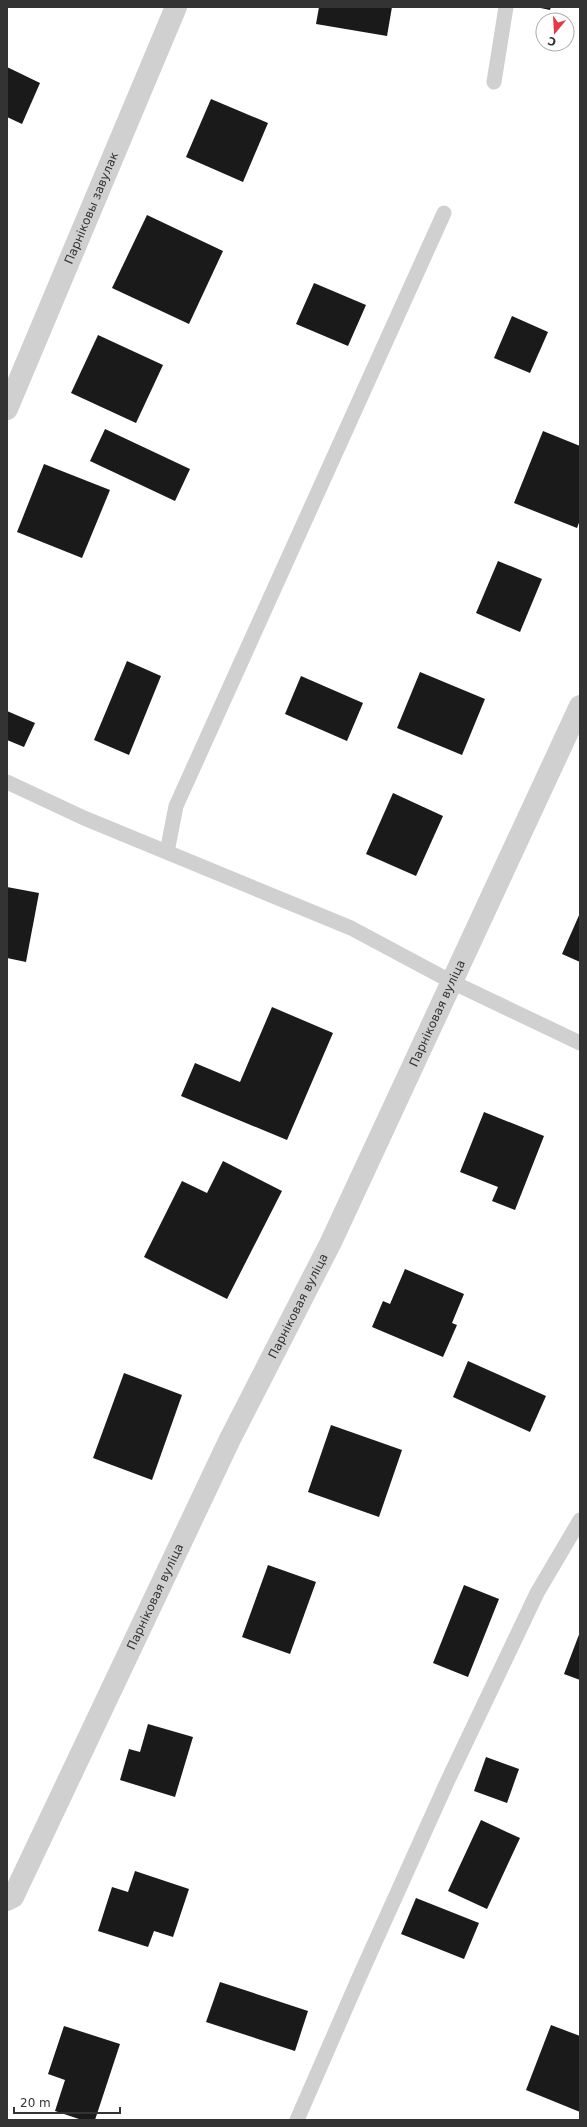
<svg xmlns="http://www.w3.org/2000/svg" width="587" height="2127" font-family="'DejaVu Sans',sans-serif">
  <style>
    .building { fill: #1a1a1a }
    .lines { fill: none; stroke-linecap: round; stroke-linejoin: round }
    .lane { stroke: #d0d0d0; stroke-width: 15 }
    .street { stroke: #d0d0d0; stroke-width: 22 }
    .labels { text-anchor: middle; dominant-baseline: central; stroke-width: 4; stroke-linejoin: round; paint-order: stroke }
    .street-label { font-size: 12px; fill: #333; stroke: #fff }
  </style>
  <rect width="100%" height="100%" fill="#fff"/>
  <g class="building">
    <polygon points="319,7 392,7 387,36 316,24"/>
    <polygon points="536,7 551,7 550,10"/>
    <polygon points="7,67 40,83 22,124 7,117"/>
    <polygon points="211,99 268,123 243,182 186,157"/>
    <polygon points="147,215 223,251 189,324 112,288"/>
    <polygon points="314,283 366,305 348,346 296,324"/>
    <polygon points="512,316 548,332 530,373 494,358"/>
    <polygon points="98,335 163,365 136,423 71,393"/>
    <polygon points="105,429 190,469 175,501 90,461"/>
    <polygon points="543,431 580,446 580,520 577,528 514,503"/>
    <polygon points="44,464 110,490 82,558 17,532"/>
    <polygon points="498,561 542,579 520,632 476,613"/>
    <polygon points="127,661 161,676 129,755 94,740"/>
    <polygon points="420,672 485,699 462,755 397,728"/>
    <polygon points="301,676 363,703 347,741 285,714"/>
    <polygon points="7,711 35,723 24,747 7,740"/>
    <polygon points="393,793 443,816 416,876 366,854"/>
    <polygon points="7,887 39,893 26,962 7,958"/>
    <polygon points="580,913 580,962 562,954"/>
    <polygon points="272,1007 333,1033 287,1140 181,1096 195,1063 240,1082"/>
    <polygon points="484,1112 544,1136 515,1210 492,1201 498,1187 460,1172"/>
    <polygon points="223,1161 282,1191 227,1299 144,1257 182,1181 207,1193"/>
    <polygon points="405,1269 464,1294 452,1323 457,1325 443,1357 372,1327 383,1301 390,1304"/>
    <polygon points="468,1361 546,1396 530,1432 453,1397"/>
    <polygon points="124,1373 182,1395 152,1480 93,1458"/>
    <polygon points="331,1425 402,1450 379,1517 308,1492"/>
    <polygon points="268,1565 316,1582 290,1654 242,1637"/>
    <polygon points="464,1585 499,1599 468,1677 433,1663"/>
    <polygon points="580,1632 580,1680 564,1674"/>
    <polygon points="148,1724 193,1737 175,1797 120,1780 129,1749 140,1752"/>
    <polygon points="486,1757 519,1769 507,1803 474,1791"/>
    <polygon points="481,1820 520,1838 487,1909 448,1891"/>
    <polygon points="135,1871 189,1889 173,1937 154,1931 148,1947 98,1931 112,1887 128,1892"/>
    <polygon points="416,1898 479,1923 464,1959 401,1934"/>
    <polygon points="220,1982 308,2011 295,2051 206,2022"/>
    <polygon points="551,2025 580,2036 580,2112 526,2090"/>
    <polygon points="64,2026 120,2044 95,2120 82,2120 55,2111 65,2080 48,2074"/>
  </g>
  <g class="lines">
    <g class="lane">
      <polyline points="494,82 506,7"/>
      <polyline points="7,782 84,818 351,928 452,982 580,1043"/>
      <polyline points="167,852 176,806 444,213"/>
      <polyline points="297,2120 358,1980 448,1780 537,1593 580,1520"/>
    </g>
    <g class="street">
      <path id="s1" d="M7 409 176 7"/>
      <path id="s2" d="M7 1900 13 1897 230 1439 331 1242 580 706"/>
    </g>
  </g>
  <g class="labels">
    <g class="street-label">
      <text stroke="none"><textPath href="#s1" startOffset="218">Парніковы завулак</textPath></text>
      <text stroke="none"><textPath href="#s2" startOffset="987">Парніковая вуліца</textPath></text>
      <text stroke="none"><textPath href="#s2" startOffset="663">Парніковая вуліца</textPath></text>
      <text stroke="none"><textPath href="#s2" startOffset="339">Парніковая вуліца</textPath></text>
    </g>
  </g>
  <rect width="587" height="2127" fill="none" stroke="#333333" stroke-width="16"/>
  <g transform="translate(555 32) rotate(198)"><circle r="19" fill="#ffffff" stroke="#adadad"/>
  <path d="M0-3L7 15L0 10L-7 15Z" fill="#e63946"/>
  <text y="-6" font-size="11" font-weight="bold" text-anchor="middle" fill="#333333">С</text>
  </g>
  <path d="M14 2107v6h106v-6" fill="none" stroke="#333333" stroke-width="2"/>
  <text x="20" y="2107" font-size="12" fill="#333333" stroke="#ffffff" stroke-width="3" paint-order="stroke">20 m</text>
</svg>
